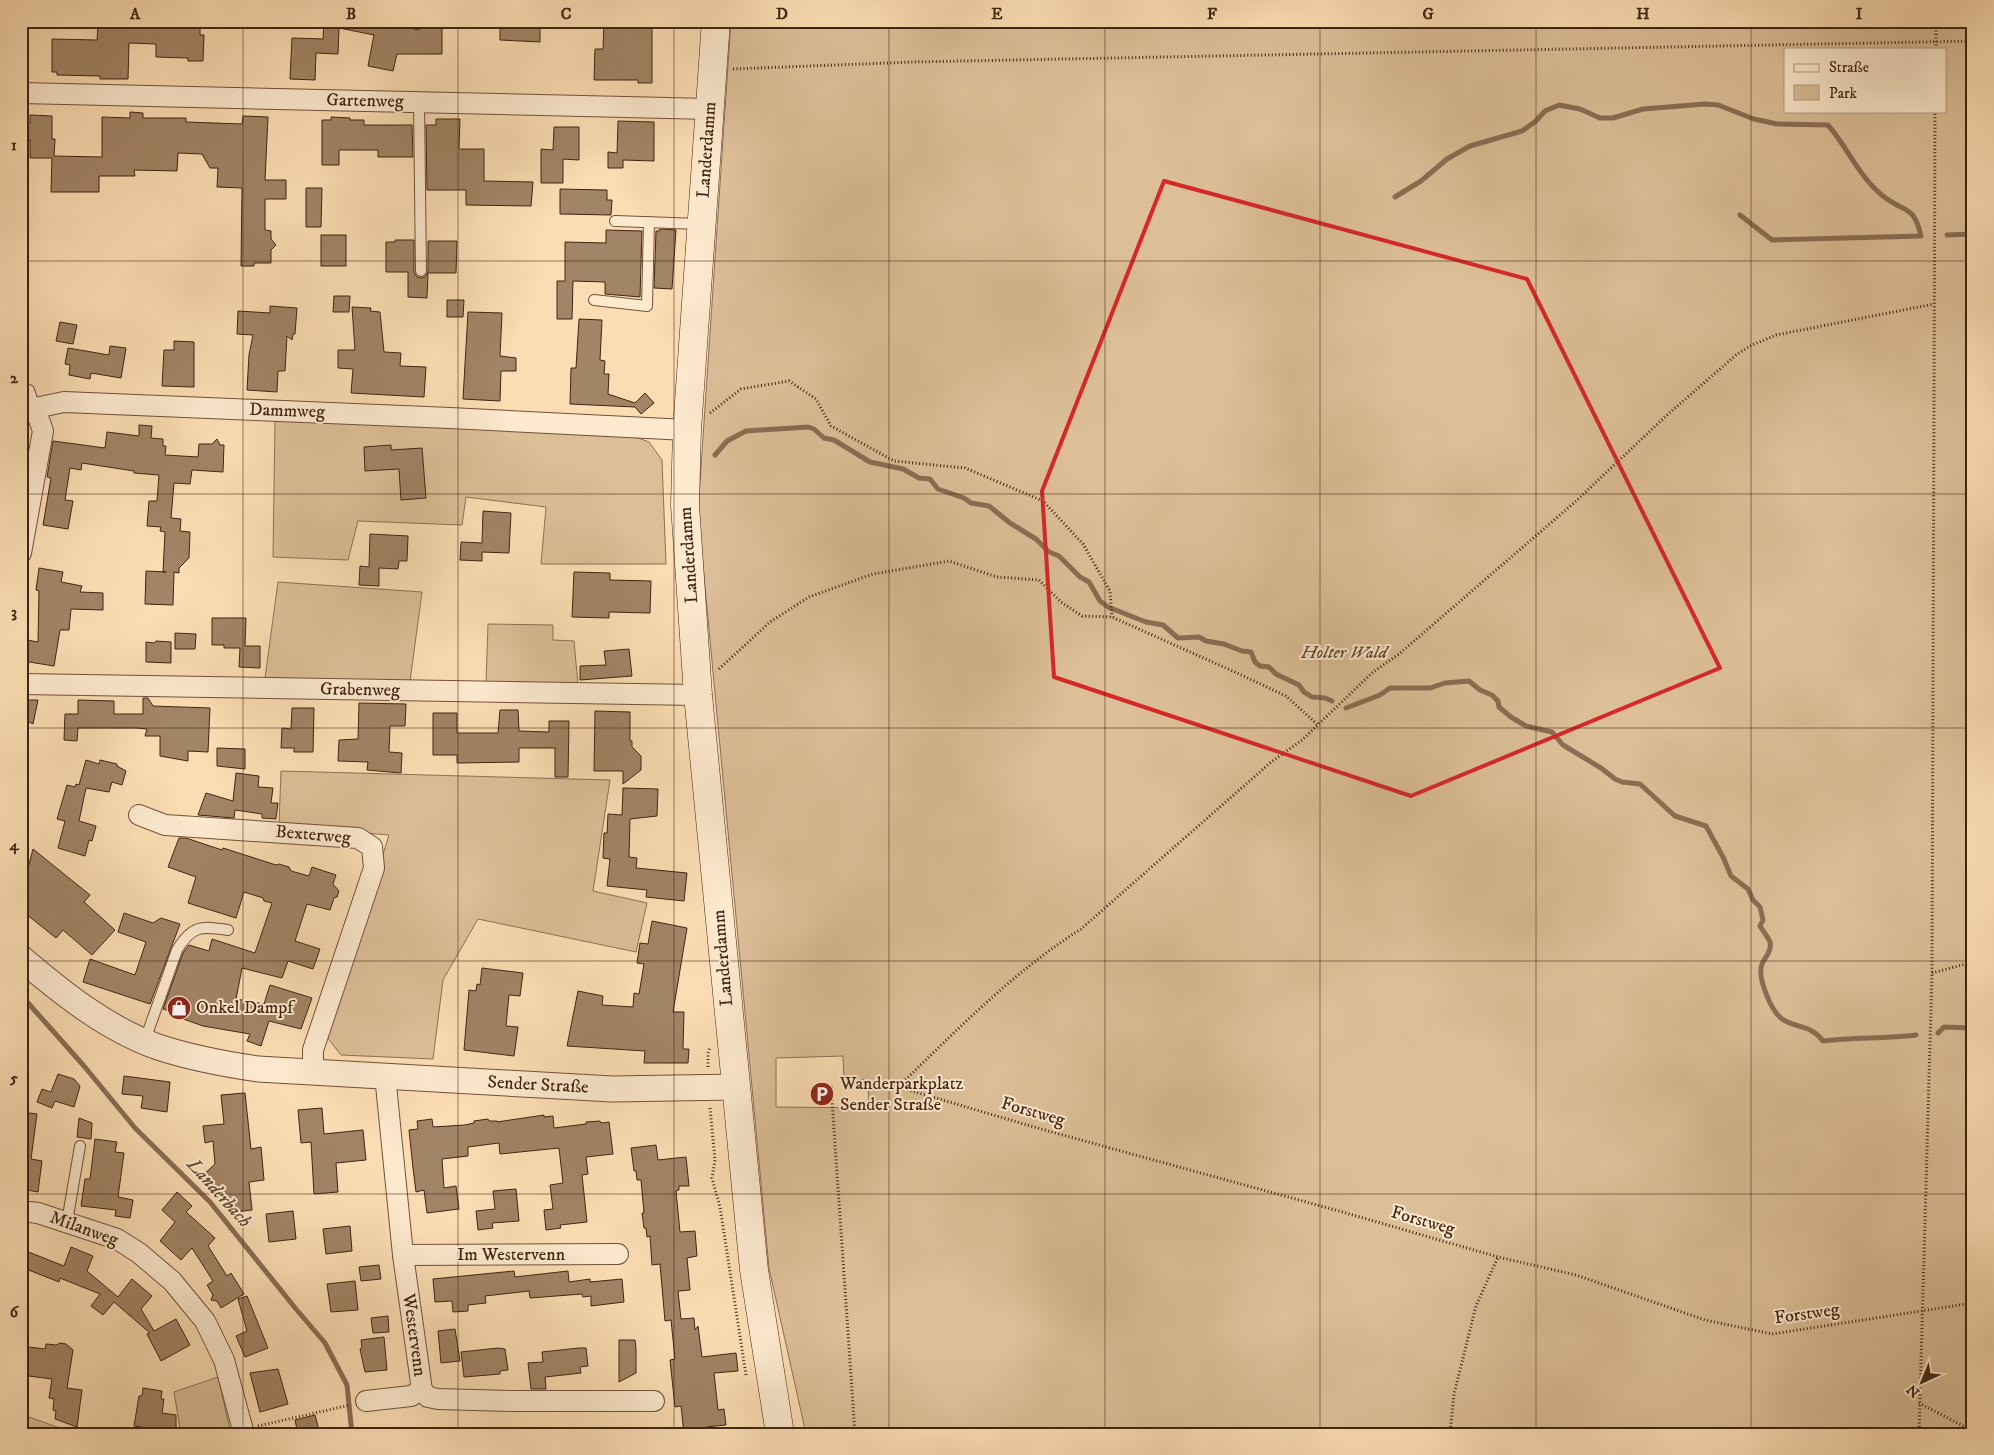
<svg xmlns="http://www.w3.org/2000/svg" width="1994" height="1455" font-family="'IM FELL DW Pica',serif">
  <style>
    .green { fill: #dcbe98; stroke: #8e7156; fill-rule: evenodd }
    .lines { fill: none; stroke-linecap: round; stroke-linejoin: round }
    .stream { stroke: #8b6d53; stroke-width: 5 }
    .building { fill: #a28466; stroke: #412413 }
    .service-casing { stroke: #70523b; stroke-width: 12 }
    .minor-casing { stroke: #70523b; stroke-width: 22 }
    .tertiary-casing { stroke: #70523b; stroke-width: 27 }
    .secondary-casing { stroke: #412413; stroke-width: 29 }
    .path { stroke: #412413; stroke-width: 3; stroke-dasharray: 1 2.5; stroke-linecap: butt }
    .service { stroke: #fde9ce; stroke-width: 10 }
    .minor { stroke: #fde9ce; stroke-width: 20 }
    .tertiary { stroke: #fde9ce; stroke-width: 25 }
    .secondary { stroke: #fde9ce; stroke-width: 28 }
    .marked { fill: none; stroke: #d62828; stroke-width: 4; stroke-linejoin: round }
    .grid { fill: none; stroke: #412413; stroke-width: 1; stroke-opacity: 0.55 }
    .labels { text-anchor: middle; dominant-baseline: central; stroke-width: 4; stroke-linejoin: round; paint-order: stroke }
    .street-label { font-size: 18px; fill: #412413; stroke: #fde9ce }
    .park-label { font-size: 18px; font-style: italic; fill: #684a34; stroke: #fde9ce }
    .poi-label { font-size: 18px; fill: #412413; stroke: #fde9ce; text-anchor: start }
    .water-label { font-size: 19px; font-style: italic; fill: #664933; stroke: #fde9ce }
    .neatline { fill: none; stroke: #412413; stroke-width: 2 }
    .grid-label { font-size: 16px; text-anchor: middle; font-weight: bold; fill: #412413 }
  </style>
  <rect width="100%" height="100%" fill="#fcddb3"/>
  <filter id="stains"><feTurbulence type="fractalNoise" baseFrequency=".004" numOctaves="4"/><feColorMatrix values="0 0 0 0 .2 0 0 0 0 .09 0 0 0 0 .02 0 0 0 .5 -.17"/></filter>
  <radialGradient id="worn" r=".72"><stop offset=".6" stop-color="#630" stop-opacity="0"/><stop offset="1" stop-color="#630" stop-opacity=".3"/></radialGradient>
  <g class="green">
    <path d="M731 21H1973V1434H806L769 1268 698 512ZM1785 49H1945V111H1785ZM843 1056 844 1079 869 1080 868 1108 776 1107V1058Z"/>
    <polygon points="275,421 628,434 649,442 662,460 666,564 541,564 546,507 466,497 462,525 358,521 348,560 273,557"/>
    <polygon points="278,582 422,592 410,681 265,678"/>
    <polygon points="488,624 553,625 553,640 574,641 578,685 486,683"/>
    <polygon points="281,771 610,780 593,891 647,903 636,952 478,919 443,980 433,1059 341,1055 326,1036 389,835 279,826"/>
    <polygon points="218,1377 231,1434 181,1434 174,1392"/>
    <polygon points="21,1414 76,1434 21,1434"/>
  </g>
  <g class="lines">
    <g class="stream">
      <path d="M1395 197 1421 181 1447 159 1470 146 1522 131 1536 121 1545 111 1559 105 1580 109 1600 118H1613L1643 109 1705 104 1718 105 1754 119 1777 124 1828 125C1848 148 1859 177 1883 196 1904 213 1914 204 1921 236L1772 240 1740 215"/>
      <polyline points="1947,235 1973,234"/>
      <polyline points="715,455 727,441 746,431 808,427 814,429 824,438 834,440 870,462 903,469 919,478 930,479 938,489 964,498 971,503 989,506 1010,523 1036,539 1049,552 1059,556 1080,577 1089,582 1100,601 1108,607 1146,622 1163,625 1178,638 1199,637 1206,641 1224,644 1242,651 1251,652 1255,662 1260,666 1269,667 1276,674 1299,685 1304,692 1312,697 1325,698 1332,701"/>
      <path d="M1346 708 1380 695 1390 688H1430L1445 683 1469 681 1480 690 1492 695 1498 701 1499 707 1511 717 1526 726 1552 732 1563 745 1601 768 1615 779 1622 782 1640 784 1675 816 1706 826 1723 857 1731 876 1748 889 1753 900 1760 907 1763 920 1760 926C1763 931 1768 937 1770 942 1772 951 1765 957 1762 964 1757 976 1769 1004 1777 1014 1790 1030 1808 1021 1823 1041 1854 1037 1885 1039 1916 1035"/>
      <polyline points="21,995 84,1066 135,1128 210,1202 296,1309 325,1343 347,1385 352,1434"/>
      <polyline points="1938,1033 1944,1027 1973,1028"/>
    </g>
  </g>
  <g class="building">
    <polygon points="107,21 123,21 122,25 129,27 162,28 162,21 200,21 200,35 204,35 203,61 188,61 188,58 156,57 156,44 129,43 128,79 100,79 100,76 57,75 57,72 52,72 52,39 97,40 98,25 108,25"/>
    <polygon points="324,21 378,21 419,30 419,21 442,21 442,54 397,54 393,71 368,66 374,35 339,28 338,54 316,53 315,80 290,79 292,38 323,39"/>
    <polygon points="500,21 540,21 540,42 500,40"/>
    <polygon points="604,21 652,21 652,83 638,83 638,80 594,80 595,49 603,49"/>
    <polygon points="130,112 143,113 143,118 186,118 186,122 242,124 243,116 268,117 265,180 286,180 286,199 265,199 265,230 271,231 271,239 276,245 271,250 271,263 254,263 254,266 241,266 242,188 217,187 218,168 210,168 202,154 178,153 177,171 134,170 135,176 99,176 99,192 51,192 52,158 30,158 30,140 24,140 25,123 30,123 30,115 52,116 52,139 55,139 54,156 102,157 102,117 130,118"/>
    <polygon points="331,117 350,118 350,120 364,120 364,125 412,125 413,157 378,157 378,150 339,150 339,165 322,165 322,120 331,120"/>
    <polygon points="436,119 460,119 459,149 484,149 484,181 533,182 531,206 466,205 466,190 427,190 426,125 436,125"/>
    <polygon points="618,121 654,122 654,161 623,160 623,168 608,168 608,152 617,153"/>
    <polygon points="554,127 579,127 579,160 563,159 563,183 541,183 541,149 553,150"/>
    <polygon points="306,188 322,188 321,227 306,227"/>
    <polygon points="560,189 607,190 607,200 612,200 611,215 560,214"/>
    <polygon points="660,229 676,230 672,289 654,288 656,231 659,231"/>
    <polygon points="606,230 642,231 640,297 605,294 605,282 573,281 572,319 557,319 557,281 565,281 565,242 606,243"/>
    <rect x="321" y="235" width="25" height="31"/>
    <polygon points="395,240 414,240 414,272 417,277 421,278 425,277 428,271 428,241 457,241 456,273 428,273 427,298 408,297 408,272 386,272 386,242 395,242"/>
    <polygon points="334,296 350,296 349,312 333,312"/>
    <polygon points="447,300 464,300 463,317 447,317"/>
    <polygon points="270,306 297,308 295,334 293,334 292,340 287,336 285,371 278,371 277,392 247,390 249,355 253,335 237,334 238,311 270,313"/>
    <polygon points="352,307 371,308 370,311 380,312 384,352 401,353 400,366 426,367 424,397 351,393 353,369 338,368 338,350 355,350"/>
    <polygon points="468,312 502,313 500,356 516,358 516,371 501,371 500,401 463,399"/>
    <polygon points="579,319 602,320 600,360 605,361 604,374 609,374 608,394 635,403 645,393 654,403 641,414 635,407 570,404 571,368 576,368"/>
    <polygon points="60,322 77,325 73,344 56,341"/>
    <polygon points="174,341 194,342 194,387 162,386 164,350 174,350"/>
    <polygon points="110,346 126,348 121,378 91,373 90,379 69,375 70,365 65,364 68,348 109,355"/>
    <polygon points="139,425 152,426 151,438 163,439 163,446 166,446 165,455 198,457 199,444 212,444 217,439 220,445 224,445 223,472 192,470 190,484 174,483 171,518 181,519 180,531 190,532 189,558 179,568 179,573 174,572 173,605 145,604 146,571 166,572 163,572 165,532 160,531 161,527 147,526 149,501 157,501 159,475 134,473 134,471 82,463 81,470 70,468 65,500 73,501 68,529 43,525 51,478 47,477 53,441 105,448 107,432 139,436"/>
    <polygon points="391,445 391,450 422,448 426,498 401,500 399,469 365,471 364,447"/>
    <polygon points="483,511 511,513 509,553 482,552 482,561 460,560 461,542 482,543"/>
    <polygon points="370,534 408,536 407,561 399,561 398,569 379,568 379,586 359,585 360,566 369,567"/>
    <polygon points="39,568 63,572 61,582 82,586 80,592 103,593 103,610 71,609 69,630 60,630 54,666 23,661 27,640 38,642 39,591 36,590"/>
    <polygon points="574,572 610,573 610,580 651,581 650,613 609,612 609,618 572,617"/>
    <polygon points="212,618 246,618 245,646 260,646 260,668 239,667 240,648 224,648 224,645 212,645"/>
    <polygon points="175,633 196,634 195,649 175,649"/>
    <polygon points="156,641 171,642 171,663 146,662 146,642 154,643"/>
    <polygon points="629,649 632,676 580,680 580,666 606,665 604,651"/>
    <polygon points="143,698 148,698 153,706 210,708 208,752 188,751 188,761 160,756 160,736 145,736 147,729 136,728 78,728 77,741 64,740 65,714 78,714 78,700 114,701 114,714 143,714"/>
    <polygon points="21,700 38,700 33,724 21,718"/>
    <polygon points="359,703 406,704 405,726 390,726 389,752 402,753 401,773 367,770 368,762 338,761 339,740 358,739"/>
    <polygon points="292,708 314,708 313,752 294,752 294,748 281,748 282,728 291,729"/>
    <polygon points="500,710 518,710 519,731 549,732 549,721 569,721 568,777 555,777 555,748 519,748 519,762 457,763 457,755 433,755 433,713 457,713 457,733 498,733"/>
    <polygon points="595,711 630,712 630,741 632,741 632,747 641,756 641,770 623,784 623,771 594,771"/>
    <polygon points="217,748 245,749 245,769 217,766"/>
    <polygon points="86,760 99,764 100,760 117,764 117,766 126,771 122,785 112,782 109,792 86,788 79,821 96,826 92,841 89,840 85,856 58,848 65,821 57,819 67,785 75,787 76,784 79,785"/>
    <polygon points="236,773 259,776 258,787 273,788 271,803 278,803 276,819 262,818 262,814 235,810 234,818 198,815 206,793 233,801"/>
    <polygon points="623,788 658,789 657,816 630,819 629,857 637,858 636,868 687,873 684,901 646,897 647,890 607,886 610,859 603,858 604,833 607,833 608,814 622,815"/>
    <polygon points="179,838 186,838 222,850 223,848 276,865 279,864 289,867 291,871 309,876 312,867 336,875 333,884 339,891 337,897 334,898 330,910 307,904 295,941 320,949 313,969 288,961 282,978 242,968 236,999 264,1004 270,985 312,998 301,1029 269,1021 261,1046 247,1041 250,1034 203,1026 175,1016 176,1013 163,1009 183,953 189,945 209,951 212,939 255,953 272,903 264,901 263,898 244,892 236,918 188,903 196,877 168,867"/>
    <polygon points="33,849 90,895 84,902 115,930 92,955 63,930 56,938 21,910 21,872 26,876"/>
    <polygon points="124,913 153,923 161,918 180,924 150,1004 83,982 90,959 135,975 146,942 118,932"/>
    <polygon points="652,921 687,928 673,1012 684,1012 683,1049 689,1049 688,1063 644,1063 645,1051 567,1046 578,991 603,996 602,1005 633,1007 634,993 639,994 644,964 637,963 640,943 648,944"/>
    <polygon points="482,968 523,973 520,996 509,995 506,1026 518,1027 514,1056 464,1050 469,990 476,991 477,984 480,985"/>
    <polygon points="58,1074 74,1079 80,1086 74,1107 55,1101 52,1108 37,1102 42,1089 51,1092"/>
    <polygon points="124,1076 170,1082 167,1112 141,1108 143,1096 122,1094"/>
    <polygon points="245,1093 251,1149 261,1147 264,1180 249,1182 252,1210 235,1212 202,1176 215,1164 213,1141 205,1143 203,1126 224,1124 221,1095"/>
    <polygon points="322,1108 324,1134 363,1130 366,1160 336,1163 338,1192 314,1194 311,1142 301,1143 298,1110"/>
    <polygon points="21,1112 37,1114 31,1159 42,1161 38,1192 21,1189"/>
    <polygon points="544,1115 544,1117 553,1116 554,1128 586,1124 586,1122 600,1121 601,1123 609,1122 613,1154 586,1157 588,1174 582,1175 587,1222 560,1225 561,1228 546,1230 544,1210 553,1209 550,1185 563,1183 559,1148 500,1154 499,1143 468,1147 468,1156 442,1159 444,1188 456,1186 459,1209 427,1213 424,1190 416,1192 413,1168 409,1130 418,1129 417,1121 432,1119 433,1127 465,1125 474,1123 474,1121 488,1119 489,1121 497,1121 497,1122"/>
    <polygon points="79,1118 92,1123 91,1139 77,1137"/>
    <polygon points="95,1139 117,1142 115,1152 124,1153 118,1197 133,1200 130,1218 115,1216 116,1210 81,1206 85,1179 90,1179"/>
    <polygon points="656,1145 658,1160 686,1157 689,1186 679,1186 679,1190 676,1191 680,1232 695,1231 697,1256 687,1258 690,1290 678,1291 681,1319 694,1318 695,1330 698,1326 702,1357 736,1353 738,1371 714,1373 718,1410 724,1409 726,1425 706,1427 706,1434 684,1434 681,1406 675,1407 670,1360 675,1359 671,1320 665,1321 660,1264 652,1265 650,1236 647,1237 646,1228 644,1228 642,1213 644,1213 641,1180 637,1180 636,1171 634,1171 631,1148"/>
    <polygon points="516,1189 519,1221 492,1223 493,1228 478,1230 476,1211 495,1209 493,1191"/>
    <polygon points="177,1192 192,1206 186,1212 215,1238 208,1246 227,1276 231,1273 244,1294 221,1308 217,1301 211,1300 213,1295 207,1285 213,1281 192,1248 181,1260 160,1241 175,1222 162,1210"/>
    <polygon points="293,1211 296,1239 269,1242 266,1214"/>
    <polygon points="350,1226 352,1251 326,1254 323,1229"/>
    <polygon points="71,1247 93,1256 87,1271 118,1297 132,1279 152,1296 141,1309 154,1331 176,1319 190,1345 161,1361 147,1334 150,1333 114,1302 103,1315 91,1306 100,1294 60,1278 59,1282 21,1267 21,1249 64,1266"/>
    <polygon points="379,1265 381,1279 361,1281 359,1267"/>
    <polygon points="514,1271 515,1277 568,1271 569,1282 590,1279 590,1282 622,1279 624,1302 591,1306 591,1296 583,1297 582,1294 530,1298 529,1291 485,1296 486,1303 468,1305 468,1311 453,1312 452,1301 435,1302 433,1279"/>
    <polygon points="355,1281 358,1310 331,1312 327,1284"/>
    <polygon points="247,1296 268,1348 245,1357 236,1336 247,1331 238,1299"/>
    <polygon points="388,1316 389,1332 373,1333 371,1318"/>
    <polygon points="455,1329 460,1361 441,1363 438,1331"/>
    <polygon points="384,1337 387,1370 365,1372 360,1349 362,1348 361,1340"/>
    <polygon points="619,1340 635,1340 636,1349 636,1373 619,1382"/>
    <polygon points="60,1343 66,1344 73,1350 67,1388 82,1390 77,1427 55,1419 56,1411 53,1410 54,1399 49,1398 52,1379 21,1375 21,1346 45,1349 46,1344 56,1345"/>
    <polygon points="498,1348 505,1349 508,1370 500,1371 500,1374 464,1377 461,1352"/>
    <polygon points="579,1348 586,1348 588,1366 580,1367 581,1373 545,1377 546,1389 531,1389 528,1363 543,1362 542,1352"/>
    <polygon points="278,1369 288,1404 260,1412 250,1373"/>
    <polygon points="143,1388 162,1391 161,1399 164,1399 162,1413 176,1415 176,1434 159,1434 160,1430 134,1426 139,1396 142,1396"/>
    <polygon points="315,1415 320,1434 298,1434 295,1420"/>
  </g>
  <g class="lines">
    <g class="service-casing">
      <g id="service">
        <polyline points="419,102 421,271"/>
        <polyline points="615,221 700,224"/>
        <polyline points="594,300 647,306 649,222"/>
        <polyline points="21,388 29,390 35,408"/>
        <path d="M145 1040 177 950C192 925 201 926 228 930"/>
        <polyline points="67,1222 80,1146"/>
      </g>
    </g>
    <g class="minor-casing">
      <g id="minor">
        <polyline points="21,93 710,109"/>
        <polyline points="21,553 43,431 35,408 64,402 450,418 687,430"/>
        <polyline points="21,684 698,695"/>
        <polyline points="139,815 165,825 358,838 372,847 374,868 313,1050 313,1071"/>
        <polyline points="385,1075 403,1255 422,1390 428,1397 438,1399 511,1401 654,1401"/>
        <polyline points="21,1211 38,1213 117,1239 139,1253 172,1281 205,1321 224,1360 244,1434"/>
        <polyline points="403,1255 618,1254"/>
        <polyline points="366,1401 411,1396 422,1390"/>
      </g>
    </g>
    <g class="tertiary-casing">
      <path id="tertiary" d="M21 958C62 993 107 1029 158 1047 191 1058 224 1064 258 1069L612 1089 736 1087"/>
    </g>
    <g class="secondary-casing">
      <polyline id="secondary" points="716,21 687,430 685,505 698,695 754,1270 780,1434"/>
    </g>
    <g class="path">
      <polyline points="1936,49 1936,21"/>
      <polyline points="733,69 912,62 1973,41"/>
      <polyline points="710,413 741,389 789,381 816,399 831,426 894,461 965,468 1043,501 1083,544 1110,591 1112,617"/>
      <polyline points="719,669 770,622 809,597 873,574 949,561 997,577 1039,580 1061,602 1082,616 1112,617 1237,673 1286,696 1318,725"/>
      <polyline points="1932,973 1973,962"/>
      <polyline points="708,1067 708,1053 710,1048"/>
      <polyline points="831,1086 855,1434"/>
      <polyline points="869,1086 898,1087 1041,1129 1339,1211 1498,1257 1576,1275 1705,1320 1772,1334 1973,1303"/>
      <path d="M898 1087C956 1031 1013 972 1081 929L1270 763 1302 740 1373 672 1399 654 1575 502 1666 416 1736 355 1750 346 1776 335 1934 304"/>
      <polyline points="710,1108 715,1160 712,1178 720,1207 746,1375"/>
      <polyline points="1919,1403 1973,1431"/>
      <polyline points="258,1426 350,1405"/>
      <polyline points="1450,1434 1454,1394 1476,1306 1498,1257"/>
      <polyline points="1919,1434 1932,973 1935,111"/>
    </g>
    <use href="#service" class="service"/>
    <use href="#minor" class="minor"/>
    <use href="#tertiary" class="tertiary"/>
    <use href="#secondary" class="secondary"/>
  </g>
  <path class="marked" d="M1164 181 1527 279 1720 668 1411 796 1054 677 1042 491Z"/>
  <path class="grid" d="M243 21V1434M458 21V1434M674 21V1434M889 21V1434M1105 21V1434M1320 21V1434M1536 21V1434M1751 21V1434M21 261H1973M21 494H1973M21 728H1973M21 961H1973M21 1194H1973"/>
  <defs>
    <g id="shop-disc" transform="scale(1.25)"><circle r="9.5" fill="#8f2418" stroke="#fde9ce"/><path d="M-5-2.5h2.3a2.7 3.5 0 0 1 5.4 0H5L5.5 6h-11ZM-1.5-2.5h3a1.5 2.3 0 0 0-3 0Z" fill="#fff"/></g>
    <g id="parking-disc" transform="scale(1.25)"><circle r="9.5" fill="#8f2418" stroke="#fde9ce"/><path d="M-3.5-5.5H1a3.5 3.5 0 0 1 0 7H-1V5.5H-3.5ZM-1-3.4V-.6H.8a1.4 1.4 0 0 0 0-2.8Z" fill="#fff"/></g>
  </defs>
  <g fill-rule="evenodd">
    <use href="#shop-disc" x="179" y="1008"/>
    <use href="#parking-disc" x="822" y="1094"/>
  </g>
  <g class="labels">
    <g class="street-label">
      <text transform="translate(365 101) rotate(1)">Gartenweg</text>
      <text transform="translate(707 150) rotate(-86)">Landerdamm</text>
      <text transform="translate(287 411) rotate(2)">Dammweg</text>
      <text transform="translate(689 555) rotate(-94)">Landerdamm</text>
      <text transform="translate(360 690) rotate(1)">Grabenweg</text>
      <text transform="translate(313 835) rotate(5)">Bexterweg</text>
      <text transform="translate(723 958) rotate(-95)">Landerdamm</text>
      <text transform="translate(538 1085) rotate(3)">Sender Straße</text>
      <text transform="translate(1033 1112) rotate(16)">Forstweg</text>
      <text transform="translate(1423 1221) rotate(16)">Forstweg</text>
      <text transform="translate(84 1229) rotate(20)">Milanweg</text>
      <text x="511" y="1255">Im Westervenn</text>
      <text transform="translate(1807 1314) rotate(-8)">Forstweg</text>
      <text transform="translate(414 1335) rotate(82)">Westervenn</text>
    </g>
    <g class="park-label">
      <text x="1344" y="653">Holter Wald</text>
    </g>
    <g class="poi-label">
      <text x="196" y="1008">Onkel Dampf</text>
      <text x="840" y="1084">Wanderparkplatz<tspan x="840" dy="21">Sender Straße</tspan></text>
    </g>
    <g class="water-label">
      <text transform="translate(219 1193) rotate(48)">Landerbach</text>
    </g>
  </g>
  <rect width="1994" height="1455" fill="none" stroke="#fcddb3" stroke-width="55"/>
  <rect x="1784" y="48" width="162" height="65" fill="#fde9ce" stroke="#b29a83"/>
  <rect x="1794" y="64" width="25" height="8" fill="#fde9ce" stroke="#b29a83"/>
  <text x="1829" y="72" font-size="15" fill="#412413">Straße</text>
  <rect x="1794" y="85" width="25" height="15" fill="#dcbe98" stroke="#b29a83"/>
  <text x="1829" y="98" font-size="15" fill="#412413">Park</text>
  <g transform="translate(1922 1382) rotate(224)" stroke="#fde9ce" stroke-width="4" paint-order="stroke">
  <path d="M0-4L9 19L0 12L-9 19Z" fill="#412413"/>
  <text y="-8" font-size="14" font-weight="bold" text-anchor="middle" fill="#412413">N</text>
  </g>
  <rect x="28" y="28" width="1938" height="1400" class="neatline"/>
  <g class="grid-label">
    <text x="135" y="19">A</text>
    <text x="351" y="19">B</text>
    <text x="566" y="19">C</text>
    <text x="782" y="19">D</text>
    <text x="997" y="19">E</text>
    <text x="1212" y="19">F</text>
    <text x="1428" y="19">G</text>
    <text x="1643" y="19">H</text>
    <text x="1859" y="19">I</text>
    <text x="14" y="150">1</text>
    <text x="14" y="383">2</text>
    <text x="14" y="617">3</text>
    <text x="14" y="850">4</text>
    <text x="14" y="1083">5</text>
    <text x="14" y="1317">6</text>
  </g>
  <rect width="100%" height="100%" filter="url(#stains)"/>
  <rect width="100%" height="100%" fill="url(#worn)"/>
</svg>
